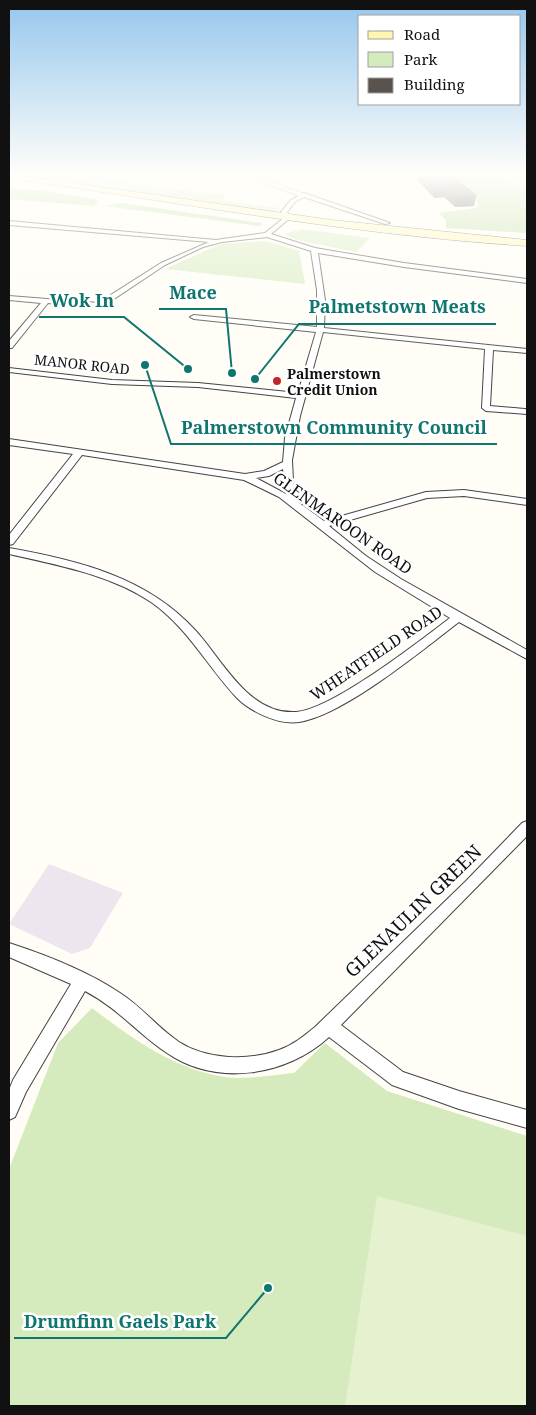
<svg xmlns="http://www.w3.org/2000/svg" width="536" height="1415" font-family="'Noto Serif',serif">
  <style>
    .industrial { fill: #eee6ef }
    .green { fill: #d5ebbd }
    .forest { fill: #b9dc9c }
    .pitch { fill: #e6f2cf }
    .lines { fill: none; stroke-linecap: round; stroke-linejoin: round }
    .street-casing { stroke: #444; stroke-width: 2 }
    .secondary-casing { stroke: #333; stroke-width: 1 }
    .street { fill: #fff; fill-rule: evenodd }
    .secondary { fill: #fff6b0; fill-rule: evenodd }
    .wall { fill: #4d4742 }
    .shaded-wall { fill: #3f3936 }
    .building { fill: #5a524d; stroke: #3f3936 }
    .poi-dot { fill: #c4262e; stroke: #fff; stroke-width: 2 }
    .labels { text-anchor: middle; dominant-baseline: central; stroke-width: 5; stroke-linejoin: round; paint-order: stroke }
    .far-street-label { font-size: 14px; fill: #111; stroke: #fff }
    .far-poi-label { font-size: 14px; font-weight: bold; fill: #111; stroke: #fff; text-anchor: start }
    .street-label { font-size: 16px; fill: #111; stroke: #fff }
    .near-street-label { font-size: 19px; fill: #111; stroke: #fff }
    .leader { fill: none; stroke: #0f766e; stroke-width: 2 }
    .callout-dot { fill: #0f766e; stroke: #fff; stroke-width: 2 }
    .callout-label { font-size: 18px; text-anchor: middle; font-weight: bold; fill: #0f766e; stroke: #fff; stroke-width: 5; stroke-linejoin: round; paint-order: stroke }
  </style>
  <rect width="100%" height="100%" fill="#fffdf5"/>
  <polygon class="industrial" points="49,864 123,893 90,948 72,954 9,924"/>
  <g class="green">
    <polygon points="11,173 38,173 58,178 74,173 97,173 137,184 206,193 226,193 221,201 281,208 275,212"/>
    <polygon points="503,173 527,173 527,192 509,185 502,175"/>
    <polygon points="302,229 370,238 356,252 297,240 284,234"/>
    <polygon points="265,241 299,251 305,284 165,269 221,244"/>
    <path d="M92 1008C134 1040 182 1075 236 1078 255 1078 276 1075 294 1073L325 1043 387 1091 527 1136V1406H9V1169L58 1043Z"/>
  </g>
  <g class="forest">
    <polygon points="448,173 503,173 502,175 509,185 527,192 527,233 446,228 446,220 439,213 476,208 479,204"/>
    <polygon points="9,186 23,190 35,190 95,199 98,203 93,206 9,199"/>
    <polygon points="122,203 262,223 260,226 105,206"/>
  </g>
  <polygon class="pitch" points="377,1196 527,1236 527,1406 345,1406"/>
  <g class="lines">
    <g class="street-casing">
      <g id="street">
        <path d="M304 193 390 223 385 224 304 197 295 202 287 212 290 218 271 234 315 248 404 263 527 279V283L404 267 318 253 325 300 324 328 527 349V353L493 350 490 406 525 409 527 410V414L486 411 482 408 485 349 323 332 300 416 292 460 293 481 298 502 324 521 426 492 464 490 527 499V505L464 496 427 498 329 526 366 556 401 579 527 650V659L459 622C421 651 344 715 299 722 279 725 251 712 237 698 207 666 188 628 151 602 109 574 57 565 9 554V548C77 560 147 577 195 630 223 660 248 715 296 712 331 710 420 641 450 618L375 572 279 497 244 480 82 455 13 544 9 545V535L73 454 9 445V439L245 474 264 471 283 462 285 438 296 398 198 387 112 384 9 372V368L112 380 198 383 298 393 316 332 194 319 190 317 194 315 317 327V290L311 251 267 237 222 242 203 247 165 265 102 307 48 303 12 348H9V341L41 303 9 300V296L98 303 161 263 209 242 9 225V221L216 240 265 233 285 217 281 212 291 200ZM283 469 286 494 256 478 269 476Z"/>
        <path d="M527 821V836L341 1025 403 1072 459 1091 527 1110V1128L459 1109 392 1085 329 1037C287 1076 216 1087 167 1053 137 1033 119 1009 85 991L26 1092 15 1117 9 1120V1090L13 1080 71 984 9 957V943C46 955 87 971 120 993 142 1007 158 1028 179 1042 207 1060 249 1061 279 1050 293 1045 304 1036 315 1027L466 881 522 823Z"/>
      </g>
    </g>
    <g class="secondary-casing">
      <g id="secondary">
        <polygon points="237,173 248,173 308,195 301,197"/>
        <path d="M9 174 332 220 527 240V246C354 235 181 203 9 178Z"/>
      </g>
    </g>
    <use href="#street" class="street"/>
    <use href="#secondary" class="secondary"/>
  </g>
  <polygon class="wall" points="418,173 448,173 476,195 474,206 455,207 444,197 434,198 417,179"/>
  <g class="shaded-wall">
    <polygon points="445,187 444,197 434,198 435,188"/>
    <polygon points="476,195 474,206 455,207 456,197"/>
  </g>
  <polygon class="building" points="422,173 448,173 476,195 456,197 445,187 435,188"/>
  <linearGradient id="sky" x2="0" y2="1"><stop stop-color="#95c6ee"/><stop offset="0.47" stop-color="#fffefa"/><stop offset="1" stop-color="#fffefa" stop-opacity="0"/></linearGradient>
  <rect width="536" height="371" fill="url(#sky)"/>
  <circle class="poi-dot" cx="277" cy="381" r="5"/>
  <g class="labels">
    <g class="far-street-label">
      <text transform="translate(82 364) rotate(6)">MANOR ROAD</text>
    </g>
    <g class="far-poi-label">
      <text x="287" y="373">Palmerstown<tspan x="287" dy="16">Credit Union</tspan></text>
    </g>
    <g class="street-label">
      <text transform="translate(343 523) rotate(35)">GLENMAROON ROAD</text>
      <text transform="translate(376 653) rotate(-34)">WHEATFIELD ROAD</text>
    </g>
    <g class="near-street-label">
      <text transform="translate(413 911) rotate(-44)">GLENAULIN GREEN</text>
    </g>
  </g>
  <path class="leader" d="M232 373L226 309H159M188 369L124 317H39M255 379L299 324H496M145 365L171 444H497M268 1288L226 1338H14"/>
  <g class="callout-dot">
    <circle cx="232" cy="373" r="5"/>
    <circle cx="188" cy="369" r="5"/>
    <circle cx="255" cy="379" r="5"/>
    <circle cx="145" cy="365" r="5"/>
    <circle cx="268" cy="1288" r="5"/>
  </g>
  <g class="callout-label">
    <text x="193" y="299">Mace</text>
    <text x="82" y="307">Wok In</text>
    <text x="397" y="313">Palmetstown Meats</text>
    <text x="334" y="434">Palmerstown Community Council</text>
    <text x="120" y="1328">Drumfinn Gaels Park</text>
  </g>
  <rect width="536" height="1415" fill="none" stroke="#111111" stroke-width="20"/>
  <rect x="358" y="15" width="162" height="90" fill="#ffffff" stroke="#a0a0a0"/>
  <rect x="368" y="31" width="25" height="8" fill="#fff6b0" stroke="#a0a0a0"/>
  <text x="404" y="40" font-size="15" fill="#111111">Road</text>
  <rect x="368" y="52" width="25" height="15" fill="#d5ebbd" stroke="#a0a0a0"/>
  <text x="404" y="65" font-size="15" fill="#111111">Park</text>
  <rect x="368" y="78" width="25" height="15" fill="#5a524d" stroke="#a0a0a0"/>
  <text x="404" y="90" font-size="15" fill="#111111">Building</text>
</svg>
